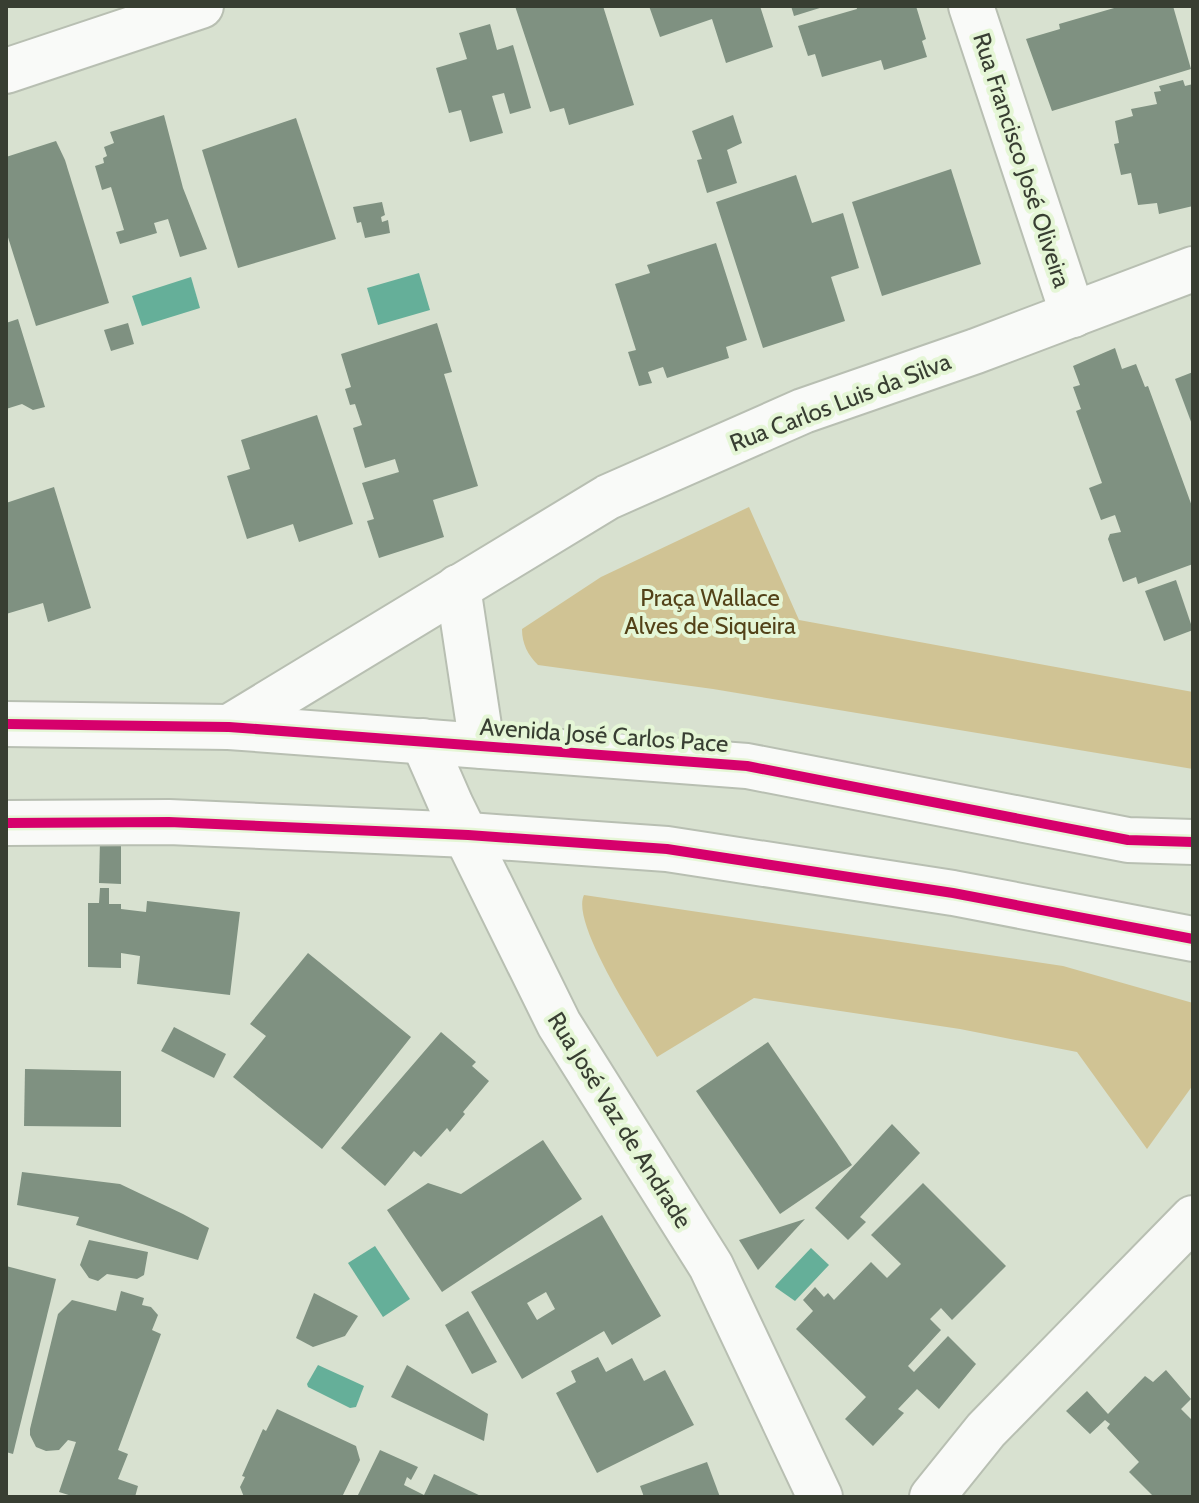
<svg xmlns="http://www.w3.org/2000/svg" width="1199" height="1503" font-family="Cabin,sans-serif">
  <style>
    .green { fill: #d0c394 }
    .water { fill: #65af99 }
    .building { fill: #7f9181; fill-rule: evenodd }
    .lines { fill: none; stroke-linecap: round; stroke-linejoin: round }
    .street-casing { stroke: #b8bfb2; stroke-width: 48 }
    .secondary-casing { stroke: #b8bfb2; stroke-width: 48 }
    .street { stroke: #f9faf8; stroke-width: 44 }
    .secondary { stroke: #f9faf8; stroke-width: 44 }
    .cycleway-casing { stroke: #e5f6d6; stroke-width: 15 }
    .cycleway { stroke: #d6006c; stroke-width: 10 }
    .labels { text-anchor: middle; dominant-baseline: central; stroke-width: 8; stroke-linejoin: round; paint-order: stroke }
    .street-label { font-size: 24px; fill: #383e32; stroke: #e5f6d6 }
    .park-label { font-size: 24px; fill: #534218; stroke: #e5f6d6 }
  </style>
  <rect width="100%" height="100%" fill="#d8e1d0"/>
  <g class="green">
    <path d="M749 507 799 620 1193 692V769L713 689 538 665C528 655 522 644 522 629L601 577Z"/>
    <path d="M584 895 1063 966 1193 1003V1085L1147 1149 1077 1052 960 1029 754 998 657 1057C640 1028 570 923 584 895Z"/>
  </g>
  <g class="water">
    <polygon points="419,273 430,310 378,325 367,288"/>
    <polygon points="191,277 200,308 142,326 132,296"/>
    <polygon points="375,1246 410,1299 383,1317 348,1263"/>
    <polygon points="811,1248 829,1265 795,1301 775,1287 776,1285"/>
    <polygon points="318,1365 364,1386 356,1407 350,1408 308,1387 307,1384"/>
  </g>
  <g class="building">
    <polygon points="515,6 603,6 634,105 569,125 564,108 550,112"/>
    <polygon points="649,6 760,6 773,47 726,63 712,19 660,37"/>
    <polygon points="791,6 823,6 823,7 794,16"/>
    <polygon points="856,6 916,6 926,39 922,41 927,57 884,70 881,60 822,77 815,54 808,56 798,26 857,9"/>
    <polygon points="1121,6 1173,6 1191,69 1052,111 1026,39 1060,29 1059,24"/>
    <polygon points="490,24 497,50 513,45 531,108 510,114 504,93 492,96 503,133 470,142 461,110 449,113 436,68 467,59 459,33"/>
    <polygon points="1183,80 1185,86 1193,84 1193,206 1159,214 1157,203 1138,205 1131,173 1121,175 1114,144 1119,143 1115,121 1133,116 1131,109 1157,104 1154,92 1161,91 1159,86"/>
    <polygon points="164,115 183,188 207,249 180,257 168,219 154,223 157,233 120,244 116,232 124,230 111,187 102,190 95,166 104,163 103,158 107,156 104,147 114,143 110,132"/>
    <polygon points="733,115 742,143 727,150 737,183 707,193 697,160 702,159 692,131"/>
    <polygon points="296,118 336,239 238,268 202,150"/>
    <polygon points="56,141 65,160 109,303 36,326 6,231 6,157"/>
    <polygon points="951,169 981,264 882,296 852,202"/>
    <polygon points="796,175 812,223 843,213 859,268 831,277 845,321 763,348 716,202"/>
    <polygon points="382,202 385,215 381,217 382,222 388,220 390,233 365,238 361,222 357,223 353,207"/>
    <polygon points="716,243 747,340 726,347 729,358 667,378 663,367 648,372 652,383 639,386 628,352 636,350 615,284 650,273 647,265"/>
    <polygon points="18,319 45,407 33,410 22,404 6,409 6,323"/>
    <polygon points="128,323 134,344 111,351 104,330"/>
    <polygon points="437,323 452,372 444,374 478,486 433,500 444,537 379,558 367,521 374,519 362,483 399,472 395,459 365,468 353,428 362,425 355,404 350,405 345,389 351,387 341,354"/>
    <polygon points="1115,348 1122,369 1136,364 1145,387 1148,386 1193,509 1193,564 1138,584 1136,577 1123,582 1108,539 1110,534 1121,532 1115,515 1101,520 1089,488 1102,483 1076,411 1081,409 1073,387 1080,385 1073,366"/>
    <polygon points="1193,372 1193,427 1175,379"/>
    <polygon points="317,415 353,524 299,542 293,524 247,539 227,476 250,469 241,440"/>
    <polygon points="54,487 91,608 48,622 43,603 6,614 6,503"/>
    <polygon points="1176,580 1193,630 1164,641 1145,591"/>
    <polygon points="100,841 121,841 121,884 99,883"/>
    <polygon points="100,888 109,888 109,904 121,904 121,909 146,912 147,901 240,912 230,995 137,984 140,956 121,953 121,968 88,967 88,903 99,903"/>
    <polygon points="308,953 411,1037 322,1149 233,1077 266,1036 250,1024"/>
    <polygon points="174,1027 226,1054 214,1078 161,1051"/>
    <polygon points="441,1032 476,1062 472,1066 489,1081 463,1112 465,1114 450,1132 447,1128 421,1157 414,1151 385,1186 341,1148"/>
    <polygon points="768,1042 852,1165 780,1214 696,1091"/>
    <polygon points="25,1069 121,1071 121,1127 24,1126"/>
    <polygon points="892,1124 920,1153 860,1217 866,1222 848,1240 815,1208"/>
    <polygon points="543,1140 582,1199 442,1292 387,1210 428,1183 461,1194"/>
    <polygon points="22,1172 120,1184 183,1214 209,1228 198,1260 76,1225 79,1217 17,1205"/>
    <polygon points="923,1183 1006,1266 952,1320 941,1308 930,1319 941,1330 908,1366 914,1372 948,1336 976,1364 939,1409 917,1389 898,1409 904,1413 873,1446 845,1419 866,1397 796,1329 813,1311 803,1300 815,1287 824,1297 828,1293 834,1300 871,1262 887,1278 901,1264 871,1235"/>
    <path d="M602 1215 661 1316 612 1345 604 1331 522 1379 471 1292ZM546 1292 555 1309 537 1320 527 1303Z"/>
    <polygon points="805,1219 758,1270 739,1240"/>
    <polygon points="89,1240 148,1252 144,1275 137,1279 107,1274 98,1281 89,1278 80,1265"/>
    <polygon points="6,1266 56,1279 13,1454 6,1452"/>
    <polygon points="121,1291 144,1298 142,1305 151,1307 158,1315 152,1330 161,1334 118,1450 128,1454 118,1479 138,1486 135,1497 75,1497 59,1492 76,1442 68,1440 59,1450 46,1451 36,1447 30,1435 30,1429 58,1314 72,1300 116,1311"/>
    <polygon points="314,1293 358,1316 345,1336 313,1347 296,1338"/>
    <polygon points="468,1311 497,1362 472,1374 445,1325"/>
    <polygon points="598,1357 606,1372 632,1358 644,1381 665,1370 694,1425 597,1473 556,1393 576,1382 571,1371"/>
    <polygon points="407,1365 488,1414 484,1441 391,1397"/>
    <polygon points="1166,1370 1191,1399 1181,1409 1193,1421 1193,1497 1154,1497 1129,1472 1139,1462 1107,1428 1110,1424 1105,1420 1090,1434 1066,1411 1087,1391 1108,1414 1145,1376 1153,1382"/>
    <polygon points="277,1409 356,1446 360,1460 342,1497 244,1497 240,1487 245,1477 242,1476 263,1429 266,1431"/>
    <polygon points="380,1450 418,1467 411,1480 407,1477 404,1485 424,1495 434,1474 483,1497 357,1497"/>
    <polygon points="707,1462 720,1497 644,1497 640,1486"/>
  </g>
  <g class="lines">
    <g class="street-casing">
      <g id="street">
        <polyline points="971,6 1073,315"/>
        <polyline points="6,71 201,6"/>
        <polyline points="458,587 482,746"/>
        <polyline points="229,727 608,497 803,411 976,351 1193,269"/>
        <polyline points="423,741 451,805 559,1024 711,1266 820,1497"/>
        <polyline points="932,1497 986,1430 1193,1218"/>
      </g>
    </g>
    <g class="secondary-casing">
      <g id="secondary">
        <polyline points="6,724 229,727 747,766 1128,840 1193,842"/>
        <polyline points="6,823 169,822 468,835 667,849 953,893 1193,939"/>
      </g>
    </g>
    <use href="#street" class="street"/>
    <use href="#secondary" class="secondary"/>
    <g class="cycleway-casing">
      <g id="cycleway">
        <polyline points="6,724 229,727 747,766 1128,840 1193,842"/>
        <polyline points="6,823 169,822 468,835 667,849 953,893 1193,939"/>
      </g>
    </g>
    <use href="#cycleway" class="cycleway"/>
  </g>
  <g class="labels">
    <g class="street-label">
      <text transform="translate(1022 160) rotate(72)">Rua Francisco José Oliveira</text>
      <text transform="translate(840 402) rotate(-21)">Rua Carlos Luis da Silva</text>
      <text transform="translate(604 735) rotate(4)">Avenida José Carlos Pace</text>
      <text transform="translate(620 1120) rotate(58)">Rua José Vaz de Andrade</text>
    </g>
    <g class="park-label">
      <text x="710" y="597">Praça Wallace<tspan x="710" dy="28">Alves de Siqueira</tspan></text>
    </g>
  </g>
  <rect width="1199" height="1503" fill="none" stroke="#383e32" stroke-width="16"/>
</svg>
